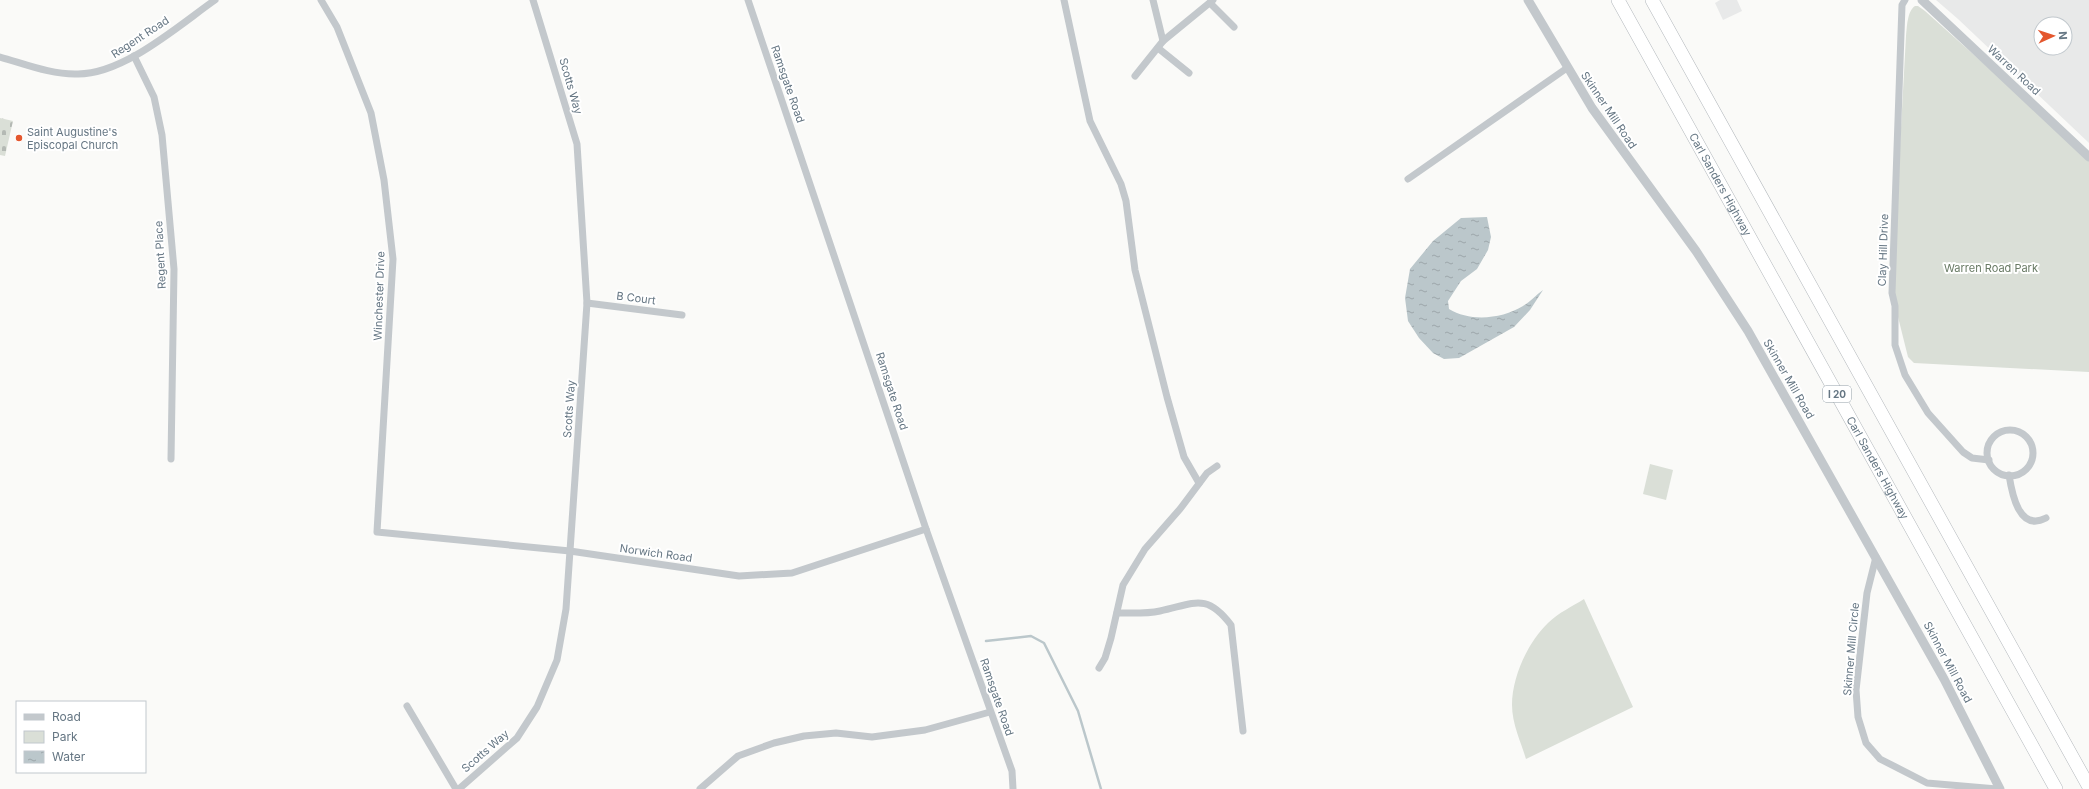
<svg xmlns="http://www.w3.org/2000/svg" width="2089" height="789" font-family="Inter,sans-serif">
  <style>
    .built { fill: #e8e9e9; fill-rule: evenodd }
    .green { fill: #dadfd7 }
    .cemetery { fill: url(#cemetery-stones) }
    .water { fill: url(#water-ripples) }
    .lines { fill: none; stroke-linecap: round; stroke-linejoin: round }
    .stream { stroke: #bbc7cb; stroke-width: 2.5 }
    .motorway-casing { stroke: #b4b9bd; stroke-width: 14 }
    .minor { stroke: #c3c8cc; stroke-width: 7 }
    .tertiary { stroke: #c3c8cc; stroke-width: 9 }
    .motorway { stroke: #fff; stroke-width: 13 }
    .poi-dot { fill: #e4572e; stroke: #fff; stroke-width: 1.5 }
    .labels { text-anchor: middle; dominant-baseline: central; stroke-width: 4; stroke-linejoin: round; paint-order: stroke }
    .shield { fill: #fff; stroke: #939fa8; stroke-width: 1 }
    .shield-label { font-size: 10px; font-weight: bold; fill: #657683 }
    .street-label { font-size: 11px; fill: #657683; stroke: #fff }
    .poi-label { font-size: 11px; fill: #657683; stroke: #fff; text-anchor: start }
    .park-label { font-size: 11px; fill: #687a64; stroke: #fff }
  </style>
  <defs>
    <pattern id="cemetery-stones" width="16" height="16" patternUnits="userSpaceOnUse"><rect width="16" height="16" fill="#dadfd7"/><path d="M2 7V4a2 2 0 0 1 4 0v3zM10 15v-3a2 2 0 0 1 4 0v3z" fill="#b4b9b4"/></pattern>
    <pattern id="water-ripples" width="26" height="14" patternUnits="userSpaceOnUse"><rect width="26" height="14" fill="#bbc7cb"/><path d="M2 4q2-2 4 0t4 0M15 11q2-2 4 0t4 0" fill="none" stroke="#9ca6aa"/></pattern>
  </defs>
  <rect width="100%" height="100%" fill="#fafaf8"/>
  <g class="built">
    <polygon points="1720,0 1737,0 1742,11 1723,20 1715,3"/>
    <path d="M1936 0H2089V143L1958 19ZM2041 24H2065V48H2041Z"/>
  </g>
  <g class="green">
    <path d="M1915 6H1918L1925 11 2089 158V372L1914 363 1908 357 1892 293 1906 36C1907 28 1907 11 1915 6Z"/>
    <polygon points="1650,464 1673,470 1666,500 1643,494"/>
    <path d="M1584 599 1633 707 1526 759C1521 742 1512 724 1512 705 1512 677 1528 642 1548 623 1558 613 1573 606 1584 599Z"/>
  </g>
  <polygon class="cemetery" points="0,118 13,121 5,156 0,155"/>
  <path class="water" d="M1487 217 1491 237 1488 250 1477 269 1461 281 1448 301 1449 309C1470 322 1502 319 1523 306 1530 302 1536 295 1543 290L1530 310 1514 327 1459 358 1444 359 1433 353 1419 338 1408 321 1405 298 1410 269 1433 241 1461 218Z"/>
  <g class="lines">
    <polyline class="stream" points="986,641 1031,636 1044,643 1078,711 1101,789"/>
    <g class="motorway-casing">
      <g id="motorway">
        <path id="s1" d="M1618 0 2056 789"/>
        <polyline points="1652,0 2089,787"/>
      </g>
    </g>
    <g class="minor">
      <polyline points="321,0 337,27 371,113 384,180 393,259 377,532 570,551 739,576 792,573 926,529"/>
      <polyline points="748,0 926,529 1012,771 1013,789"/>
      <polyline points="1064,0 1090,121 1121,184 1126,201 1135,270 1167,397 1184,457 1199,483"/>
      <polyline points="1153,0 1163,41 1213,0"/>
      <polyline points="1905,0 1902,5 1892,293 1895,306 1895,345 1905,375 1928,413 1963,452 1972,458 1989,460"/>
      <polyline points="1210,3 1234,27"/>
      <polyline points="1158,48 1189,73"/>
      <polyline points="134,56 154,97 162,135 174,269 171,459"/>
      <path d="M0 57C25 64 52 75 78 74 124 74 178 26 215 0"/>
      <polyline points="1135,76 1163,41"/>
      <polyline points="1408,179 1567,68"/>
      <polyline points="587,303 682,315"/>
      <circle cx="2010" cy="453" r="23"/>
      <path d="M2009 475C2012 494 2019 532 2046 518"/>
      <polyline points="1876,557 1867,593 1856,690 1858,717 1866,743 1880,759 1927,783 1997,789"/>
      <path d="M1117 613C1132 613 1146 614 1160 611 1194 604 1206 592 1231 625L1243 731"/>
      <polyline points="1099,668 1105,658 1111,638 1123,585 1145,549 1180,509 1207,473 1217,466"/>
      <polyline points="407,706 456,789"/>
      <polyline points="459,789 517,738 537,707 557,660 566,609 587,303 577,144 533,0"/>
      <polyline points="700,789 738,756 774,743 804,736 836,733 872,737 925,730 990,712"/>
    </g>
    <g class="tertiary">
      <polyline points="1528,0 1592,108 1696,251 1748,331 1944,679 2000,789"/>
      <polyline points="1922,0 2089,157"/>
    </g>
    <use href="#motorway" class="motorway"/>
  </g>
  <circle class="poi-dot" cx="19" cy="138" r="4"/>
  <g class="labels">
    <rect class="shield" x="1823" y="386" width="28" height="16" rx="3"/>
    <g class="shield-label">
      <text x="1837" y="394">I 20</text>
    </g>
    <g class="street-label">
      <text transform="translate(140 37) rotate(-33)">Regent Road</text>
      <text transform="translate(2014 70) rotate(43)">Warren Road</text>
      <text transform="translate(788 84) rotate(71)">Ramsgate Road</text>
      <text transform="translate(571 86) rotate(74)">Scotts Way</text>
      <text transform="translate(1609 110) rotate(56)">Skinner Mill Road</text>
      <text stroke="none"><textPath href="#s1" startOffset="211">Carl Sanders Highway</textPath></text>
      <text transform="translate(1883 250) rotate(-88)">Clay Hill Drive</text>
      <text transform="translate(160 255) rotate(-93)">Regent Place</text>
      <text transform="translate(379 296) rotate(-88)">Winchester Drive</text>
      <text transform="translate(636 298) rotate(7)">B Court</text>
      <text transform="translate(1789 379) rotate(60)">Skinner Mill Road</text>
      <text transform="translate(892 391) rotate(72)">Ramsgate Road</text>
      <text transform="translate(569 409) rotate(-86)">Scotts Way</text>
      <text stroke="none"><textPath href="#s1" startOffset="535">Carl Sanders Highway</textPath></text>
      <text transform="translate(656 553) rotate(8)">Norwich Road</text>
      <text transform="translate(1851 649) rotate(-85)">Skinner Mill Circle</text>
      <text transform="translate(1948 662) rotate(62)">Skinner Mill Road</text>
      <text transform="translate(997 697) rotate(71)">Ramsgate Road</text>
      <text transform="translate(485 751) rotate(-41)">Scotts Way</text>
    </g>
    <g class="poi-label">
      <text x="27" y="132">Saint Augustine's<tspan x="27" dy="13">Episcopal Church</tspan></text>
    </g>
    <g class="park-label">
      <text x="1991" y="268">Warren Road Park</text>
    </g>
  </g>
  <rect x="16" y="701" width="130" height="72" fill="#ffffff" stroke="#c1c8cd"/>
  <rect x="24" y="714" width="20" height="6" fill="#c3c8cc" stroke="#c1c8cd"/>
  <text x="52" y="721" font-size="12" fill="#657683">Road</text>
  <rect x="24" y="731" width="20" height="12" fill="#dadfd7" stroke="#c1c8cd"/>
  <text x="52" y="741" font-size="12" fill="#657683">Park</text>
  <rect x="24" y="751" width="20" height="12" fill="url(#water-ripples)" stroke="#c1c8cd"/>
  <text x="52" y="761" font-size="12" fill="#657683">Water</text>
  <g transform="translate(2053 36) rotate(87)"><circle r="19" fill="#ffffff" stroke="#c1c8cd"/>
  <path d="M0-3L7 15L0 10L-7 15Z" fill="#e4572e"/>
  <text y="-6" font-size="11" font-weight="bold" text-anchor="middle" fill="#657683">N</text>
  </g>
</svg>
